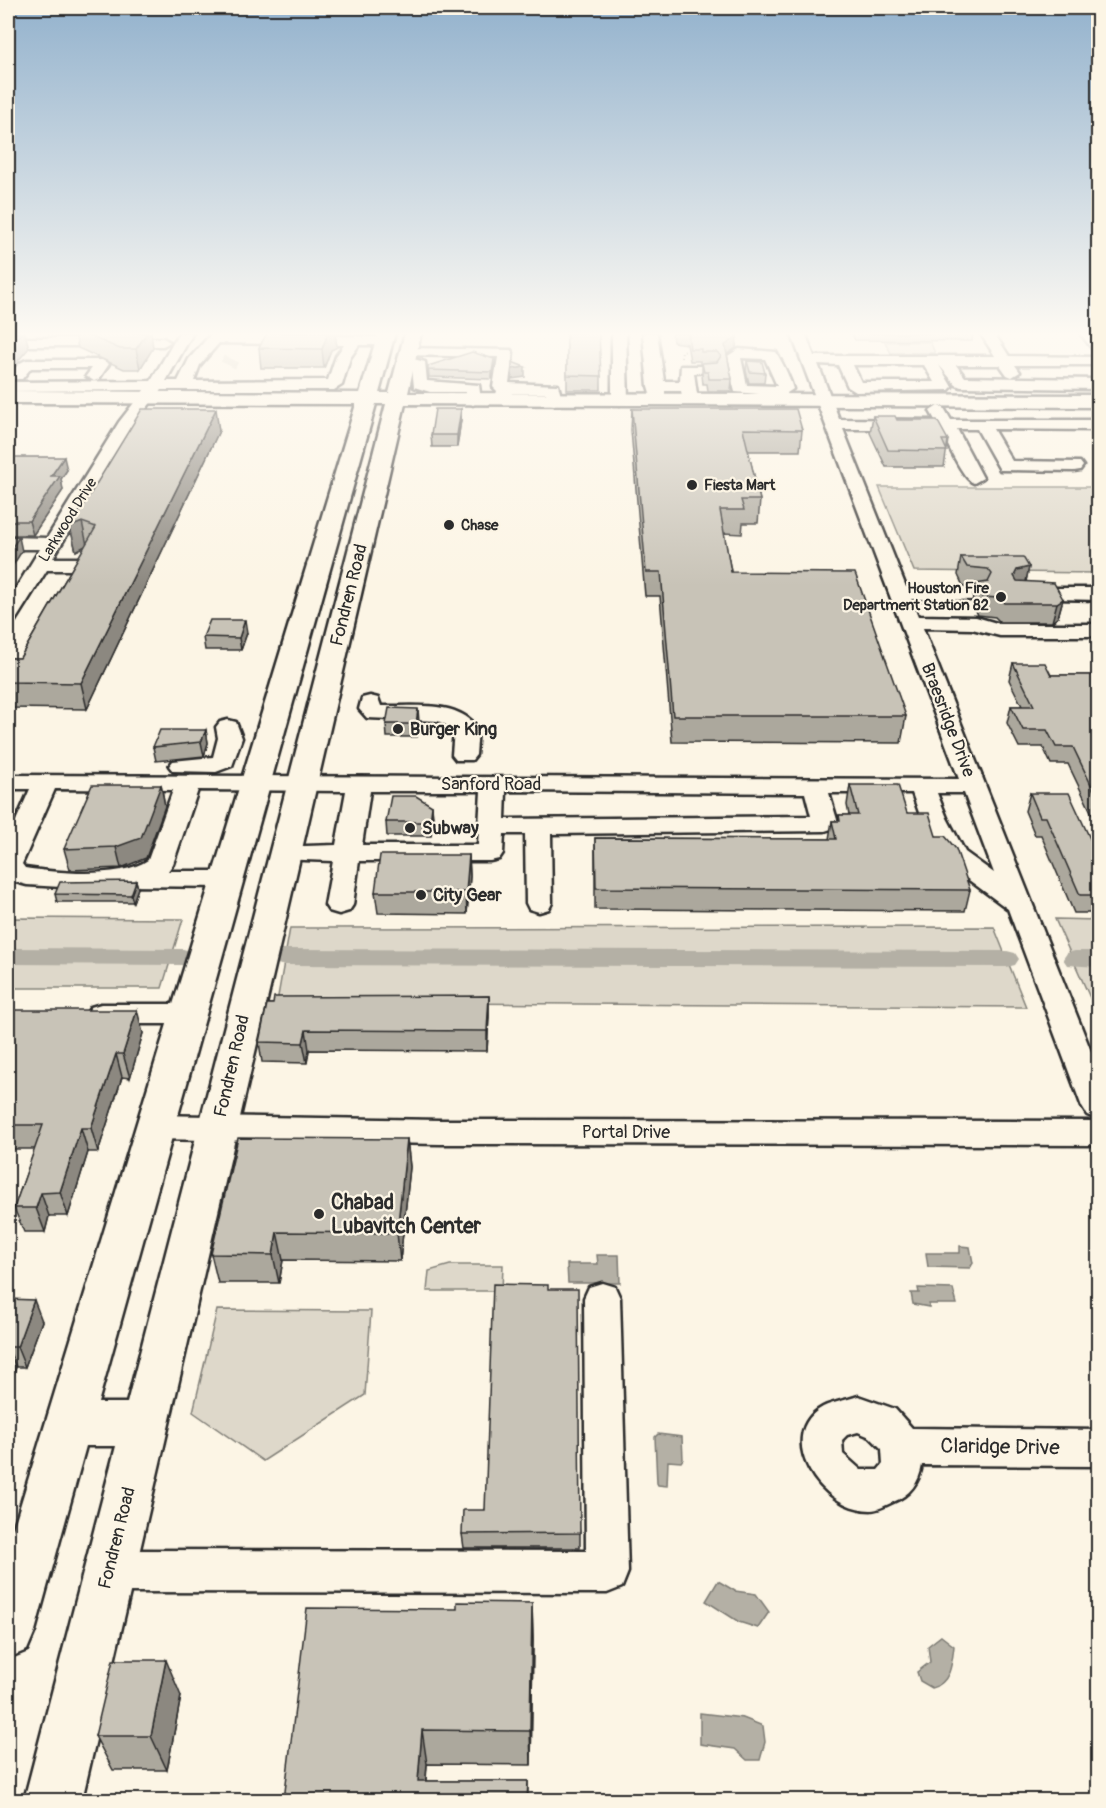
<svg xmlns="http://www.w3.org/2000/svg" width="1106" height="1808" viewBox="0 0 1106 1808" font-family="Pangolin,sans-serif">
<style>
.green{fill:#ded8ca;stroke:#84827a;stroke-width:1.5}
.water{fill:#b4b0a5;stroke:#7d7b74;stroke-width:1.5}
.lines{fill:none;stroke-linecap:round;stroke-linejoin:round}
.canal{fill:#b4b0a5;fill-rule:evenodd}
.minor-tunnel{stroke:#d2cdc0;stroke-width:16;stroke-dasharray:16 8;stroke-linecap:butt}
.minor-casing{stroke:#2b2b2b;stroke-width:5}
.major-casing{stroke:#2b2b2b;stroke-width:5}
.path{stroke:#2b2b2b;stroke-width:2;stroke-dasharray:1 3;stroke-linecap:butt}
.minor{fill:#fcf5e5;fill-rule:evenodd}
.major{fill:#fcf5e5;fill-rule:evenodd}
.wall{fill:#aca89d;stroke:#2b2b2b;stroke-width:1.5}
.shaded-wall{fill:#8c8880;stroke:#2b2b2b;stroke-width:1.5}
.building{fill:#c8c3b7;stroke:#2b2b2b;stroke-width:1.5}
.poi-dot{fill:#2b2b2b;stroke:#fcf5e5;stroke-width:2}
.labels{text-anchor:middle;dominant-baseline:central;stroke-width:4.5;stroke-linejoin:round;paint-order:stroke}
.far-poi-label{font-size:15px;font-weight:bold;fill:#2b2b2b;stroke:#fcf5e5;text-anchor:start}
.far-street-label{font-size:15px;fill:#2b2b2b;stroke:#fcf5e5}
.street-label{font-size:18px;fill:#2b2b2b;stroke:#fcf5e5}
.poi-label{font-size:18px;font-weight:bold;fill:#2b2b2b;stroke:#fcf5e5;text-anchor:start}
.near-poi-label{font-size:21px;font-weight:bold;fill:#2b2b2b;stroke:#fcf5e5;text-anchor:start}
.near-street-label{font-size:21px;fill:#2b2b2b;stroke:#fcf5e5}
</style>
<rect width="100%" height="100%" fill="#fcf5e5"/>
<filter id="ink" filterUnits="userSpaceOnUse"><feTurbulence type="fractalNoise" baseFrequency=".0167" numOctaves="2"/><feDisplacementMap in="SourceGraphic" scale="12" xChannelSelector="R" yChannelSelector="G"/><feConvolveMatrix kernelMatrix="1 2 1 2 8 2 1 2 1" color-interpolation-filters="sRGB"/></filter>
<g filter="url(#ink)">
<g class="green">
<path d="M885,342H930L935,353H891Z"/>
<path d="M879,487H1098V573L914,571Z"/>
<path d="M8,918L183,919L162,988H8Z"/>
<path d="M1055,919L1098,920V1000H1091Z"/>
<path d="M994,927L1026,1007L277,1002L290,928Z"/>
<path d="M450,1265H503L502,1291H427L429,1271Z"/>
<path d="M217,1310L371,1311L365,1395L263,1461L193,1412Z"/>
</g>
<g class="water">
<path d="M960,1246L970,1247L973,1263L970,1268L928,1267L926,1253H960Z"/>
<path d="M597,1255H619L620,1283H568L567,1264H598Z"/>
<path d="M918,1288L953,1289L957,1304H929V1307L913,1304L911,1293H919Z"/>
<path d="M658,1434L682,1437L683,1459L681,1462L668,1461L667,1486L658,1485L657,1483L655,1437Z"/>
<path d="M718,1581L735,1591L756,1594L769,1612L758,1628L739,1622L706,1601Z"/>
<path d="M941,1636L954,1646C952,1663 951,1683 932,1688L920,1681L917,1672L930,1662L928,1646Z"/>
<path d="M700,1713L743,1718L763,1726L765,1742L760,1760H747L735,1749L700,1744Z"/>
</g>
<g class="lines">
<g class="canal">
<path d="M8,948L183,949L191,951L195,957L191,963L183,965L8,964Z"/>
<path d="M281,949L1007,951L1015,953L1019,959L1015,965L1007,967L281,965L273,963L269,957L273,951Z"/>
<path d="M1075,951H1098V967L1067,965L1063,959L1067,953Z"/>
</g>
<path class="minor-tunnel" d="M228,365L231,359"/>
<g class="minor-casing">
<g id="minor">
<path d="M179,333H193L166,381H178L189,359L212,333L383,337L390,341L383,345H359L350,358L342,385L334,390H161L134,424L53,558H80L90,564L80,570H47L15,621L8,623V601L40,549H8V537L47,538L119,422L144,390L8,391V382L151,381ZM219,343L344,345L336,356L328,380L194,381L200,365Z"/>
<path d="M612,333H626L628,400L620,405L612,400Z"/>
<path d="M643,333H657L664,381H680L681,366H716L718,369L716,372L694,373L698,401L696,404H684L681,391H665V403H653L648,386Z"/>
<path d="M791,333H805L814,356H995L980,333H994L1009,356L1098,357V365H1015L1020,372L1012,377L1007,375L1000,365H956L965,377L1098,379V389L961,387L956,385L939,365L952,387L949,390L856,392L848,387L838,365L818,364L839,419L935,420L930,411L938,406L944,408L951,420H1098V430L993,429L1012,461L1080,462L1083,466L1080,470L1074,471L1000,470L977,429H957L983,478L974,483C963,480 947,442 940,429H843L906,587L976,588L983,590L986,594L983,598L976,600L911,599L918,616L976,617L1000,624H1098V636H1000L972,629L923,628L1098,1069V1119L1087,1115L1082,1107L1008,909L946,863L921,818L912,793H829L838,823L834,828L825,831L551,834L552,903L549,909L539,912L529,909L526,903L525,834H504L503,853L499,859L490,861H359L353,905L349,911L339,914L329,911L325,905L333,861L276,859L272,853L276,847L336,845L346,791L198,790L173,864L168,871H226L235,873L239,879L235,885L226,887L129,886L78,888L27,885L8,880V839L30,789H8V775L959,779ZM853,365H924L934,382H861ZM55,789L173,790L148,860C120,879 58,873 25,868L22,864ZM370,791H481L478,845H362ZM506,791L805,793L811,816L505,819ZM937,793H964L994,873L965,852L947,818Z"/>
<path d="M1080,333H1094L1098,338V351L1093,350Z"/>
<path d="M8,338H163L170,342L163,346H8Z"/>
<path d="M409,348L511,350L513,353L509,383L558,385L562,400L554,405L548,403L546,393H512L508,403H496L494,400L497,391L493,387L498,357L404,355L402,352Z"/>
<path d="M739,349L776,352C783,364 789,375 793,389L787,393L790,401L788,404H776L772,395L735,392L726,357ZM741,358L765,359L777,386L747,385Z"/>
<path d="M406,357L425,362L427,381L479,385L481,400L473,405L465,400L466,392H430L414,387L412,367L399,361Z"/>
<path d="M27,360H102L109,364L99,379L94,381L86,376L92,368H31L22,379H12L9,376C14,369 19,362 27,360Z"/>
<path d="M1023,588H1098V600L1016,598L1013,594L1016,590Z"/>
<path d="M370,696L378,698L381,706C412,707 457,699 478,728L476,755L472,760H456L452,755L454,729L438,721L367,718L359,709L362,698Z"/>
<path d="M228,720L236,722L242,738L232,766L216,772L173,771L169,766L173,761L213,757L218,738L216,727L220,722Z"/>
<path d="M101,1004H187L197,1007L202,1014L197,1021L187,1024H101L91,1021L86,1014L91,1007Z"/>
<path d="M154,1115L440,1120L1098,1121V1145L440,1144L154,1139L143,1136L138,1127L143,1118Z"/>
<path d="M602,1283L615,1287L620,1298L628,1572L622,1587L607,1593L109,1592L94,1586L88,1571L94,1556L109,1550L586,1551L584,1298L589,1287Z"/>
<path d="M858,1396L895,1409L912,1428L1098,1430V1466L922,1465C919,1483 910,1495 893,1502C886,1505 878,1510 871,1510C820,1510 773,1435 823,1407C833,1402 847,1400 858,1396ZM858,1432L870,1437L882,1449L883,1464L878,1470H861L843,1454L842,1440L847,1435Z"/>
</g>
</g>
<g class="major-casing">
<path id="major" d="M378,333H395L379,393H389L405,333H421L408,393L1098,395V407L405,404L82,1800H24L116,1446H86L35,1631L27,1650L8,1658V1546L356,404L8,403V391L360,393ZM376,404H386L127,1403H98Z"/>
</g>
<path class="path" d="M681,357L682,351L692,349"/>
<use href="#minor" class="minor"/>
<use href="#major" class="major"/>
</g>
<g class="wall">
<path d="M75,333H151L153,348L140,369H124L78,348Z"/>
<path d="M267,333H342L341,334H335L337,347L331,350L324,368H261L259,348Z"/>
<path d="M567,333L601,376V390H567Z"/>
<path d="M672,333H736V348L727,354L732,379L731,391H708L707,384H703L702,375V364H700V361H690L687,344L673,342Z"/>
<path d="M851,333H973L972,341L855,340Z"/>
<path d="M494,359V366L492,379L429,377L428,366Z"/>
<path d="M747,361L765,373L764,383H749L746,371Z"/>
<path d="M461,409V420L457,447H432L431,435Z"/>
<path d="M632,409L802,430L800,451H748L760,500L758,523H743L742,534L724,533L731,572L906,716L901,743L672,742L660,596H645L631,430Z"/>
<path d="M873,416L897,420L948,440L944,467H886L870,433Z"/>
<path d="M219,431L87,709L8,708V658H20L85,546L76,551L70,527Z"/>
<path d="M8,457L67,470L61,479L63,490L33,535H8Z"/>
<path d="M961,557L1029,567L1026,581L1063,599L1058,617L1052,622H1000L995,617L978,615L972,602L975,587L963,586L958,575Z"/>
<path d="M247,633L241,650H205L203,637Z"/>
<path d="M1013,663L1051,675H1098V820H1095L1068,764H1051L1043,747H1019L1007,723L1011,706H1022L1009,680Z"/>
<path d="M419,722L417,737H387L386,724Z"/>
<path d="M206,730L208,743L204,756L156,761L153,747Z"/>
<path d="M161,785L165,806L146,858L121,868L70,870L64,849Z"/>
<path d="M850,785L907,813L936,836L970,890L965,911L595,909V838L829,839L832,821H838L839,815H849L847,805Z"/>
<path d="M1030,793L1098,856V913H1074L1041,835H1035L1025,811Z"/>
<path d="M432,806L433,820L431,836H387L386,822Z"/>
<path d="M469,855L470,876L467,914L378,913L375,892Z"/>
<path d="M136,881L138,888L133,902H57L55,894Z"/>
<path d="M489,996V1016L487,1051L309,1050L307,1063L262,1062L259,1042L267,1004Z"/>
<path d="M8,1010L143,1033L130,1078L122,1077L98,1152H88L68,1216H49L45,1232H24L14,1208L35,1149H8Z"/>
<path d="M407,1139L410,1167L400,1261L283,1260L279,1283H218L211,1254Z"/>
<path d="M548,1289L580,1533V1548H464L462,1534L485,1510Z"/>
<path d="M8,1299L42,1321L25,1367H16L8,1391Z"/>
<path d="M532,1603L533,1640L531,1765L427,1764L426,1781H528V1800H284L457,1609Z"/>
<path d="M181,1696L167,1770H113L95,1736Z"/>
</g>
<g class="shaded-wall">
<path d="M21,333H25L29,348L16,363L8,366V344Z"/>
<path d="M147,333H151L153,348L140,369L136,349Z"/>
<path d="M328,333H335L337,347L331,350L324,368L322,349Z"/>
<path d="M737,337L736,348L724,356L725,345Z"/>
<path d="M494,359V366L492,379V372Z"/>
<path d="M525,367V377L512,379V369Z"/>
<path d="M216,409L219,431L87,709L81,683Z"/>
<path d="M461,409V420L457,447V435Z"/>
<path d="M64,457L67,470L61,479L63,490L33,535L29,521L51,476Z"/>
<path d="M82,522L87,545L76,551L70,527Z"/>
<path d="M19,537L22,551L8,573V553Z"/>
<path d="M1029,567L1025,586L1013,589L1014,576L1017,570Z"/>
<path d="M1063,599L1058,617L1052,622L1057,603Z"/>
<path d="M245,620L247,633L241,650L239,638Z"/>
<path d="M418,709L419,722L417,737L416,724Z"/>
<path d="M206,730L208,743L204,756L201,742Z"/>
<path d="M161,785L165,806L146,858L121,868L116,847Z"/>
<path d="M432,806L433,820L431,836L430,822Z"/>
<path d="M469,855L470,876L467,914L466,892Z"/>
<path d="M136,881L138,888L133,902L131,895Z"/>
<path d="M489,996V1016L487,1051V1031Z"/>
<path d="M137,1010L143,1033L130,1078L123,1054Z"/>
<path d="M306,1030L309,1050L307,1063L303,1043Z"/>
<path d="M116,1054L122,1077L98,1152L91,1128Z"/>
<path d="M81,1128L88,1152L68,1216L60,1192Z"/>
<path d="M407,1139L410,1167L400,1261L397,1233Z"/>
<path d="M41,1193L49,1216L45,1232L36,1208Z"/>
<path d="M277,1232L283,1260L279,1283L273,1255Z"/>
<path d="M34,1300L42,1321L25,1367L17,1347Z"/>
<path d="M8,1348L16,1367L8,1391Z"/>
<path d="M532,1603L533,1640L531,1765L530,1731Z"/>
<path d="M166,1660L181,1696L167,1770L151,1736Z"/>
<path d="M422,1730L427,1764L424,1800L418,1781Z"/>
</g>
<g class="building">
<path d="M8,333H21L12,343L8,344Z"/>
<path d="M83,333H147L136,349H120Z"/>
<path d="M267,333H328L322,349L259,348Z"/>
<path d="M567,333H599L601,376L567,375Z"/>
<path d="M688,333H736L737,337L725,345L732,379H709L708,372H704L702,363L717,362L721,356L717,352H701V349H690Z"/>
<path d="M472,352L494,359L492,372L428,370V366Z"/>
<path d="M747,361L762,362L765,373L750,372Z"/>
<path d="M512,362L525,367L512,369Z"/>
<path d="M142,409H216L81,683L8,682V658H20L96,527L82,522L70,527Z"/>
<path d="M435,409H461L457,435H431Z"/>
<path d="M632,409H796L802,430L743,429L760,500H741L744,510H720L731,572L855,573L906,716H673L661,572H646Z"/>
<path d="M873,416H895L897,420H937L948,440H942L947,451L888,450Z"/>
<path d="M8,457H64L51,476H60L29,521H8Z"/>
<path d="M8,536L19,537L8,553Z"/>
<path d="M961,557H1023L1029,567L1017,570L1014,576L1017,581L1054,583L1063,599L1057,603H1005L999,598L982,597L975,584L988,582L992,574L988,569L967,567Z"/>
<path d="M210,620H245L239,638L203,637Z"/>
<path d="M1013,663H1045L1051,675H1098V799L1073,747H1056L1047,730H1023L1011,706H1034Z"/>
<path d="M389,708L418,709L416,724H386Z"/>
<path d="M160,730H206L201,742L153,747Z"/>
<path d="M92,785H161L141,838L116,847L64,849Z"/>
<path d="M850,785H898L907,813H929L936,836H945L956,849L970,890L596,888L595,838L836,839L832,821H840L839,815H858Z"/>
<path d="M1030,793H1069L1098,856V895H1080L1046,817H1040Z"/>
<path d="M391,796H416L432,806L430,822H386Z"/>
<path d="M380,855H469L466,892H375Z"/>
<path d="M136,881L131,895L55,894L60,882Z"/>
<path d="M489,996L487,1031L306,1030L303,1043L259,1042L267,1004H273L274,997Z"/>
<path d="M8,1010H137L123,1054H116L91,1128H81L60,1192L41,1193L36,1208H14L43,1125H8Z"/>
<path d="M238,1138L407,1139L397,1233L277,1232L273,1255L211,1254Z"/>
<path d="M493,1284L548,1285V1289H578L580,1533L462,1534L463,1510H485Z"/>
<path d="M8,1299L34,1300L17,1347H8Z"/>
<path d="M457,1602L532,1603L530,1731L422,1730L418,1781H528L527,1800H284L307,1608L457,1609Z"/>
<path d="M113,1660H166L151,1736H95Z"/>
</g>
</g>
<linearGradient id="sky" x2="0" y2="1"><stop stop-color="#93b2cd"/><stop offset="0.57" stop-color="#fefaf3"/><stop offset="1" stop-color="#fefaf3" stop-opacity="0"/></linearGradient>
<rect width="1106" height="586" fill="url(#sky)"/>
<g class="poi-dot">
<circle cx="692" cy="485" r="6"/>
<circle cx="449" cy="525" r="6"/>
<circle cx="1001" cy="597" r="6"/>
<circle cx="398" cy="729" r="6"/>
<circle cx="410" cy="828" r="6"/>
<circle cx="421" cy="895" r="6"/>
<circle cx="319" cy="1214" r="6"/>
</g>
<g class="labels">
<g class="far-poi-label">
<text x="704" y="485">Fiesta Mart</text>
<text x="461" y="525">Chase</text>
<text x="989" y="588" text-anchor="end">Houston Fire<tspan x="989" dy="17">Department Station 82</tspan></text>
</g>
<g class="far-street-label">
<text transform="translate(68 520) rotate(-58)">Larkwood Drive</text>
</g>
<g class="street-label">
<text transform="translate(349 595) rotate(-76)">Fondren Road</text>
<text transform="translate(948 720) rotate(69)">Braesridge Drive</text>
<text x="491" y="784">Sanford Road</text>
<text transform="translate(232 1066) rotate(-77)">Fondren Road</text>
<text x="626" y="1132">Portal Drive</text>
<text transform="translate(117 1538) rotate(-76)">Fondren Road</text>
</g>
<g class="poi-label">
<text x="410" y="729">Burger King</text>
<text x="422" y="828">Subway</text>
<text x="433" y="895">City Gear</text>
</g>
<g class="near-poi-label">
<text x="331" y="1202">Chabad<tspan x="331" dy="24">Lubavitch Center</tspan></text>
</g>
<g class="near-street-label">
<text transform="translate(1000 1447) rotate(1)">Claridge Drive</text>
</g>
</g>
<rect width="1106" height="1808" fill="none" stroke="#fcf5e5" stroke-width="30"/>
<rect x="15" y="15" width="1076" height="1778" fill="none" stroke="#2b2b2b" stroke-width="2" filter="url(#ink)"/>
</svg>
